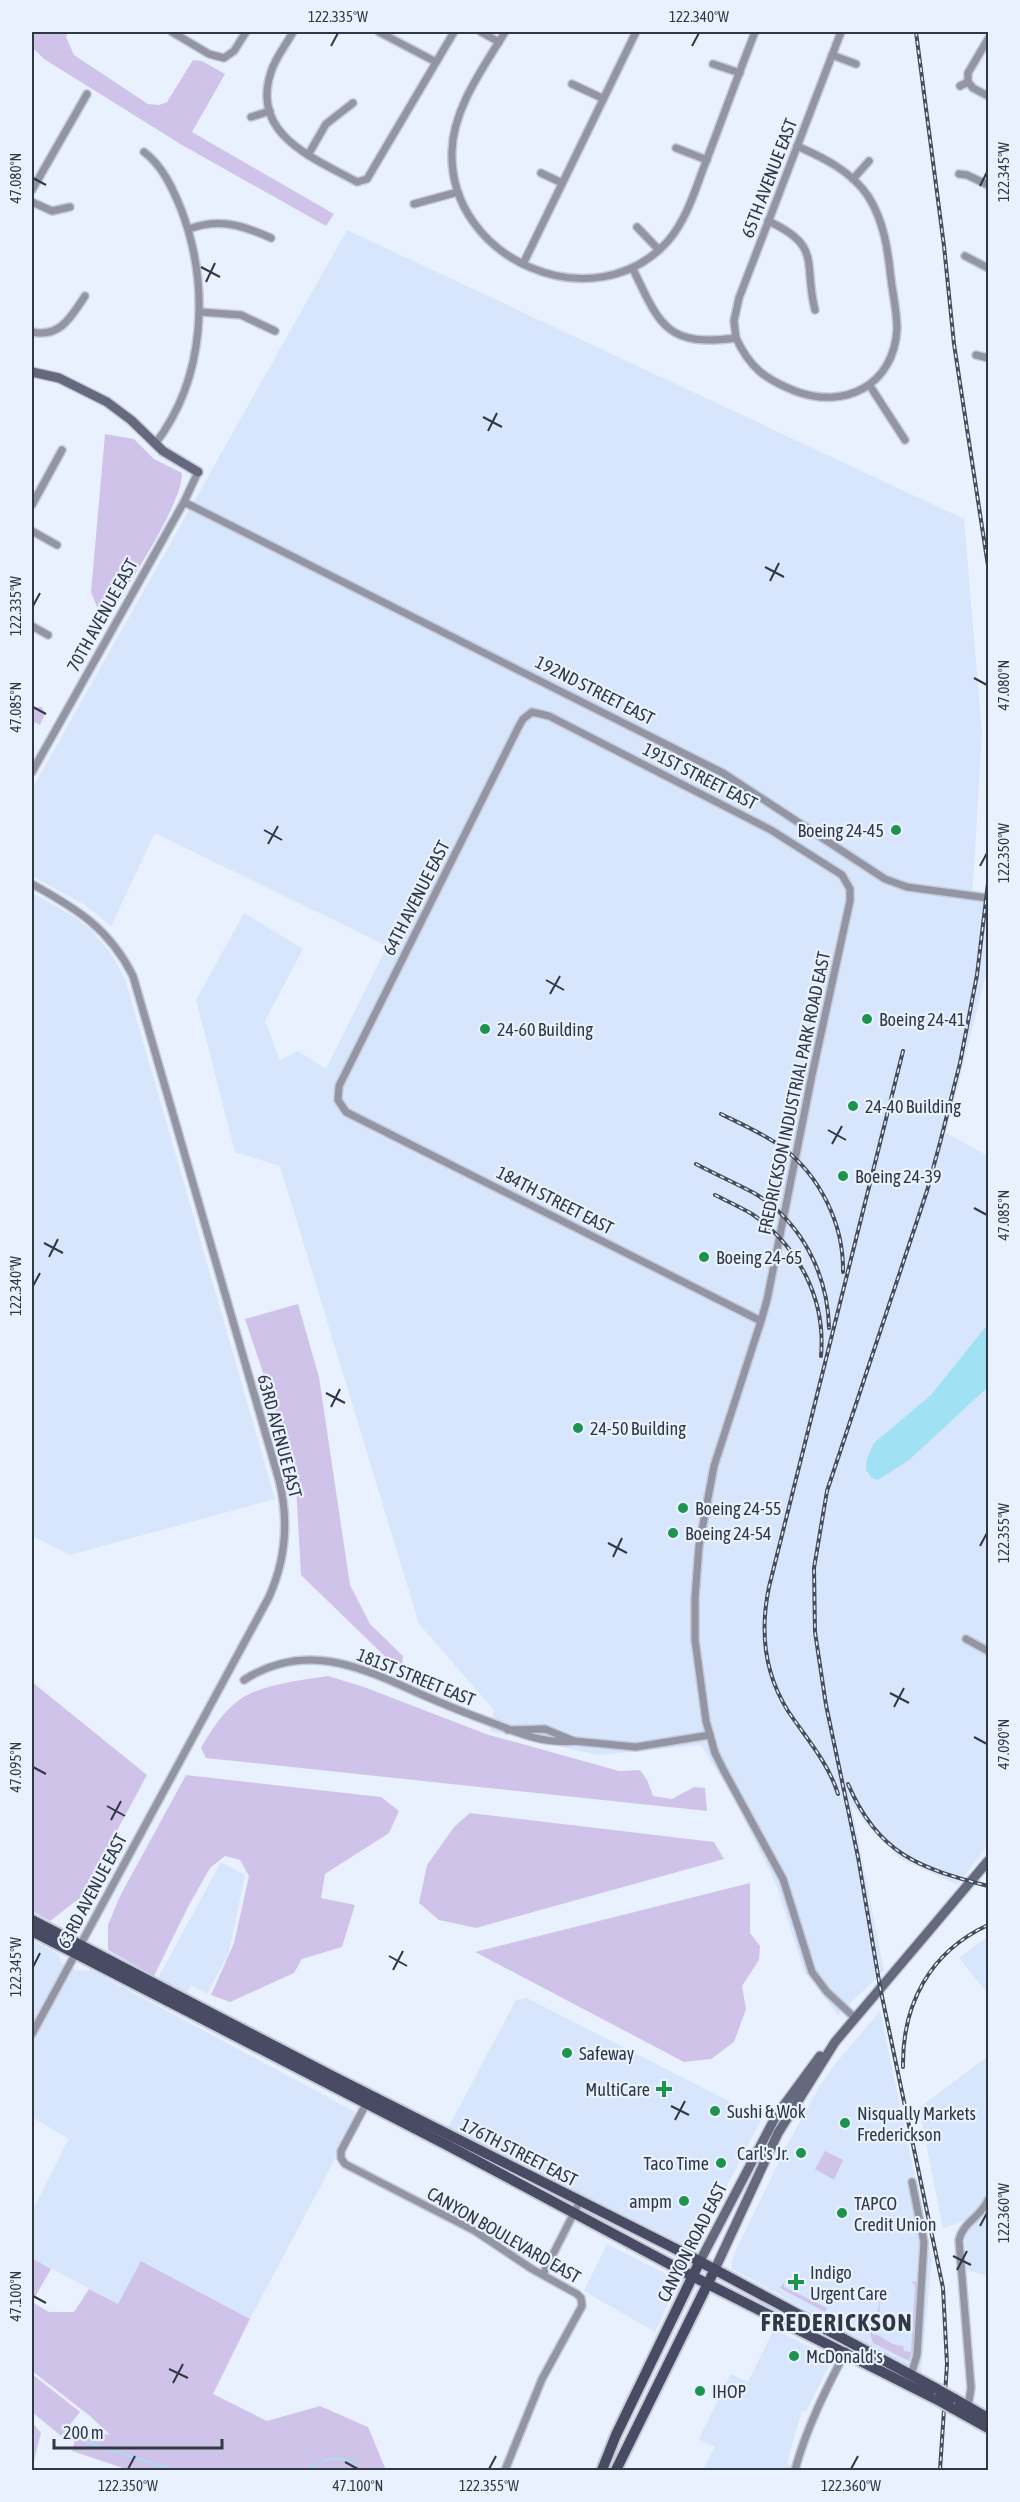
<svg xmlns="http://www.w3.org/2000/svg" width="1020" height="2502" viewBox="0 0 1020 2502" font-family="'Asap Condensed',sans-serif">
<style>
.built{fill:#d7e6fd}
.green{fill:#d0c3ea}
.water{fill:#a0e2f3}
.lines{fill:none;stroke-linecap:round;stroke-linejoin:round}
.stream{stroke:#a0e2f3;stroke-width:1.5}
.street-casing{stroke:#c4ccd9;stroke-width:10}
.secondary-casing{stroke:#c4ccd9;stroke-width:12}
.primary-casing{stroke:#c4ccd9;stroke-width:14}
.street{stroke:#9395a4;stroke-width:7}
.secondary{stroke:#66697e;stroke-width:9}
.primary{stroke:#484b63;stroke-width:10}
.rail-casing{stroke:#464e5a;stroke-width:4}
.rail{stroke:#e9f1fe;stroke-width:1.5;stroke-dasharray:4.5;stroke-linecap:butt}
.primary-bridge-casing{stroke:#c4ccd9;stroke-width:14;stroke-linecap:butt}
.primary-bridge{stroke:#484b63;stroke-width:10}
.ticks{fill:none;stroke:#303844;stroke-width:2}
.poi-dot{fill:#1e934e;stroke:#e9f1fe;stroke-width:2}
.labels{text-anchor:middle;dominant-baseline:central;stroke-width:4.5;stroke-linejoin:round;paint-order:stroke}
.street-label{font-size:18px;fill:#303844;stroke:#e9f1fe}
.poi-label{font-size:18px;fill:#303844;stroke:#e9f1fe;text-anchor:start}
.district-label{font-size:24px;font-weight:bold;letter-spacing:1.5px;fill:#303844;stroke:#e9f1fe}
.neatline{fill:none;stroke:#303844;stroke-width:2}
.ticks-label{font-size:15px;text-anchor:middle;fill:#303844}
</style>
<rect width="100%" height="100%" fill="#e9f1fe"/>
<g class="built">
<path d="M347,230L964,519L982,734L972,898L988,900V966L946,1133L988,1156V1845L958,1885L901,1859L866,1824L851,1803L884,1971L838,2015L804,1971L776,1884L733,1797L701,1745L598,1755L490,1731L494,1710L419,1624L280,1166L235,1152L196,1000L244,913L303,949L265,1021L280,1060L298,1051L326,1069L387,946L155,833L111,926L85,905L32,876V789Z"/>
<path d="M32,893L73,916L90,929L110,952L125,979L275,1499L70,1555L32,1536Z"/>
<path d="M221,1862L245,1875L229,1952L207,1994L191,1985L186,1995L157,1980Z"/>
<path d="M988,1936V1994L959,1958Z"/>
<path d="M32,1940L58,1954L62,1963L77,1971L91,1970L359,2114L250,2319L142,2261L118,2304L32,2258V2211L69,2139L32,2117Z"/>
<path d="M527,1998L762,2118L697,2244L690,2247L448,2128L516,2000Z"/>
<path d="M880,2011L932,2258L921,2373L731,2268L733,2256L787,2145L820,2085L836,2063Z"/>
<path d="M988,2056V2189L984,2201L971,2218L943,2229L919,2108Z"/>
<path d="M988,2210V2276L967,2270L965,2240L968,2231Z"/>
<path d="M607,2244L670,2276L675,2287L655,2332L584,2291Z"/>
<path d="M774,2329L828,2356L831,2361L806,2412L802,2410L787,2463L791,2465L790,2470H703L715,2447L699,2439L731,2374L748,2382Z"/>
</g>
<g class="green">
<path d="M32,32H68L66,37L74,55L148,104L159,105L167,102L193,60L202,61L225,74L192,132L334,214L326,226L182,145L44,59L32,47Z"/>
<path d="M105,434L134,439L154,459L182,473C183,502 131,580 114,608L97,607L91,592Z"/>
<path d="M32,707H42L45,714L40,725L32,721Z"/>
<path d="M298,1304L319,1377L350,1585L370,1624L403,1656L401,1672L301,1575L295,1468L245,1319Z"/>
<path d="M328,1676L364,1687L486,1734L619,1771L640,1770L647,1780L653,1796L672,1799L694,1787L705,1788L707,1811L206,1758L201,1748C211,1730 224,1710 242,1698C264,1684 303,1680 328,1676Z"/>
<path d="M32,1682L147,1775L81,1897L50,1921L32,1911Z"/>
<path d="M186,1775L381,1797L399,1811L389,1833L325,1874L321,1898L355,1905L342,1947L302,1959L294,1973L230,2002L211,1995L234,1943L249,1876L240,1860L225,1856L210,1868L188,1907L154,1976L108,1950V1925L120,1896Z"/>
<path d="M470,1813L714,1842L724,1859L476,1928L439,1920L419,1903L427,1865L454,1827Z"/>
<path d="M750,1883V1933L760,1946L759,1960L742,1986L746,2009L734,2042L711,2059L684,2062L475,1952Z"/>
<path d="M825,2151L843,2160L834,2180L815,2169Z"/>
<path d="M32,2258L51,2269L32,2302Z"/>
<path d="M141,2261L250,2319L213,2394L267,2421L320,2406L368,2427L386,2470H129L72,2451L78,2427L110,2435L90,2416L32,2371V2302L49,2312H74L89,2289L118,2304Z"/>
<path d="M911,2281L918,2282L915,2351L912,2352L909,2361L873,2343L869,2330L873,2318L876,2317L881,2297L878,2320L873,2324L872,2334C884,2335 887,2345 903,2346L904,2351L911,2352L915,2285Z"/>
<path d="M784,2283V2287L827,2308L825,2312L780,2288Z"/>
<path d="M32,2374L80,2412L61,2436L32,2412Z"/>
<path d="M32,2422L41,2433L34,2461L32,2460Z"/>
</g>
<path class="water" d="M988,1324V1387L909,1460L878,1480L872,1478L866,1470L867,1459L874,1443L931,1395Z"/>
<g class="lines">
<g class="stream">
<path d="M83,2441L174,2470"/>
<path d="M307,2470C325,2459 332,2455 353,2462L357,2470"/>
</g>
<g class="street-casing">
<g id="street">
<path d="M172,32L209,54L224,58L234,51L246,32"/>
<path d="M293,32C286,45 275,58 271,72C250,135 314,158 357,182L367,179L454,32"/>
<path d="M379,32L436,62"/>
<path d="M481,32L499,42"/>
<path d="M505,32C484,67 453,108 452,151C448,260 594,323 668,241C687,219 695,190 705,164C722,120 738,75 755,32"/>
<path d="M832,55L856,64"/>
<path d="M713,64L740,73"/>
<path d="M968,82V73L988,39"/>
<path d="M572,84L602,98"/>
<path d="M960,86L968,82L973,88L988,96"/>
<path d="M251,117L270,111"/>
<path d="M676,148L707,160"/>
<path d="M144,152C162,165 173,189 181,209C210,285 206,378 155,444"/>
<path d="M308,155L326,124L353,103"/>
<path d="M541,173L562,183"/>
<path d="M959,174L967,175L988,185"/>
<path d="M853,179L869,161"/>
<path d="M32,190L87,94"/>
<path d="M32,202L52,211L70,207"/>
<path d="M414,204L458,192"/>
<path d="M768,221C823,246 803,263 815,310"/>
<path d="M637,227L659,250"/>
<path d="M189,229C219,218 242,225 271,238"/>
<path d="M965,256L988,268"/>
<path d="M523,264L636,32"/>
<path d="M633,269C660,326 667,347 736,338C750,368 765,379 795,391C845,410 894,385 897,329C897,312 893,295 891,279C888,250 884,221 868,196C851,171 824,158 797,146"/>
<path d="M200,312L241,315L275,331"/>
<path d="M32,332C60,338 71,317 85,296"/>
<path d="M736,338L734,321L739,298L841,32"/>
<path d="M976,355L988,358"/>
<path d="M870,386L905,440"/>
<path d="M184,502L723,773L885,879L907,887L988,898"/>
<path d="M32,505L62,450"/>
<path d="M32,531L57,545"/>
<path d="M32,626L48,635"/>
<path d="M32,772L184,502L198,472"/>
<path d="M32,884C77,909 109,928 133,976L279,1480C289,1520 286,1559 269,1597L32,2034"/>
<path d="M761,1321L346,1112L338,1100L339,1086L519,726L523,719L532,712L549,716L771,830L842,875L850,889V901L812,1075L767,1300L761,1321L714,1466L699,1546L695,1598V1640L706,1721L715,1753L724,1771L783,1879L812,1972L827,1992L854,2017"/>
<path d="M966,1639L988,1651"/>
<path d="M244,1680C304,1641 359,1666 418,1693C441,1703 465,1713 490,1722C518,1733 544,1744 574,1741L545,1729L508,1730"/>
<path d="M574,1741L636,1747L710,1735"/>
<path d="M366,2104L341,2151V2158L345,2164L475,2231L532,2269L577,2294L581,2298L582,2306L542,2379L505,2470"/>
<path d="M543,2274L580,2201"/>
<path d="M911,2375L917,2355L924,2242L912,2182"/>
<path d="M968,2407L971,2388L959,2240C963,2222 981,2217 988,2200"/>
<path d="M795,2470C806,2429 826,2389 846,2351"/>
</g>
</g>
<g class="secondary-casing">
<g id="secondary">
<path d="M32,372L59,378L107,402L131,420L163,451L198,472"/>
<path d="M700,2261L776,2116L820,2056"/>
<path d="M715,2269L778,2133L835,2042L988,1861"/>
</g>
</g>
<g class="primary-casing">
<g id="primary">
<path d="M32,1920L336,2078L684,2253L937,2389"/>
<path d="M32,1931L447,2145L692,2276L936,2399"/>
<path d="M953,2398L988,2418"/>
<path d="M952,2408L988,2428"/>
<path d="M602,2470L616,2435L700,2261"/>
<path d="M616,2470L715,2269"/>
</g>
</g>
<use href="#street" class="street"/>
<use href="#secondary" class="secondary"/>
<use href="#primary" class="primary"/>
<g class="rail-casing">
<g id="rail">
<path d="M916,32L944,246L954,344L988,566"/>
<path d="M721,1114C741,1124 764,1134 782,1147C820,1176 844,1224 843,1272"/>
<path d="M696,1164C715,1174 735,1183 754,1193C801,1221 828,1274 829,1328"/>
<path d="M715,1195C727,1201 740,1207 752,1214C799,1247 826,1299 821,1356"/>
<path d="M848,1784C878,1854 919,1868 988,1886"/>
<path d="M838,1794C828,1762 806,1738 788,1711C764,1673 760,1630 769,1587L903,1051"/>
<path d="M903,2067C902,2004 930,1952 988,1925"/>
<path d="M940,2470L947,2364L943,2288L880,1987L858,1857L826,1705L815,1632L814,1568L827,1491L927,1191L941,1139L960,1063L977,975L988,883"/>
</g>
</g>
<use href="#rail" class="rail"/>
<g class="primary-bridge-casing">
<g id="primary-bridge">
<path d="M937,2389L953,2398"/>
<path d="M936,2399L952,2408"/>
</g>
</g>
<use href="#primary-bridge" class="primary-bridge"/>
</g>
<path class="ticks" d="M331,46L338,33M692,46L699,33M33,178L46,185M980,186L987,172M201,267L220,277M206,282L215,263M483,417L502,427M488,431L497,413M765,567L784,577M770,581L779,563M33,606L40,593M974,678L987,685M33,707L46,714M264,830L282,840M268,844L278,826M980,866L987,853M546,980L564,990M550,994L560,976M828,1130L846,1140M832,1144L842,1126M974,1208L987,1215M44,1243L63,1253M49,1257L58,1239M33,1286L40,1273M326,1393L345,1403M331,1407L340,1389M608,1543L627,1553M980,1546L987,1533M613,1557L622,1538M890,1693L909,1703M894,1707L904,1688M974,1737L987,1744M33,1767L46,1774M107,1806L125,1816M111,1820L121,1801M389,1956L407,1966M33,1967L40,1953M393,1970L403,1951M671,2106L689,2115M675,2120L685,2101M980,2226L987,2213M953,2256L971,2265M957,2270L967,2251M33,2296L46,2303M169,2369L188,2378M173,2383L183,2364M345,2462L358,2469M128,2469L135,2456M489,2469L496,2456M851,2469L858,2456"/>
<g class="poi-dot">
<circle cx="896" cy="830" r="6"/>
<circle cx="867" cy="1019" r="6"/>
<circle cx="485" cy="1029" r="6"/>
<circle cx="853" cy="1106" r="6"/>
<circle cx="843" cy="1176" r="6"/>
<circle cx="704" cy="1257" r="6"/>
<circle cx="578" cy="1428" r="6"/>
<circle cx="683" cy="1508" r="6"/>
<circle cx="673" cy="1533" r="6"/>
<circle cx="567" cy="2053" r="6"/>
<path d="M661 2080h6v6h6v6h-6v6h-6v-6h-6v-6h6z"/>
<circle cx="715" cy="2111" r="6"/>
<circle cx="845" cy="2123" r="6"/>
<circle cx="801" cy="2153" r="6"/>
<circle cx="721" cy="2163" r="6"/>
<circle cx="684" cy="2201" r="6"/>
<circle cx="842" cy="2213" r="6"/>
<path d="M793 2273h6v6h6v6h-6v6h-6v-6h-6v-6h6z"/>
<circle cx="794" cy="2356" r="6"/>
<circle cx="700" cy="2391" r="6"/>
</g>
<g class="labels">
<g class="street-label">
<text transform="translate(769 178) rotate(-69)">65TH AVENUE EAST</text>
<text transform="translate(102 615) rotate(-61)">70TH AVENUE EAST</text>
<text transform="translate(595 690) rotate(27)">192ND STREET EAST</text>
<text transform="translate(700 776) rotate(27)">191ST STREET EAST</text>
<text transform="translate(416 898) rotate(-63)">64TH AVENUE EAST</text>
<text transform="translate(794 1093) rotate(-78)">FREDRICKSON INDUSTRIAL PARK ROAD EAST</text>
<text transform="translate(555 1200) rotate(27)">184TH STREET EAST</text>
<text transform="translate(280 1436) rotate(75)">63RD AVENUE EAST</text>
<text transform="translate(416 1677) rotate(22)">181ST STREET EAST</text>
<text transform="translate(92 1891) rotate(-62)">63RD AVENUE EAST</text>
<text transform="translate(519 2152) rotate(27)">176TH STREET EAST</text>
<text transform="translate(504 2235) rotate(30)">CANYON BOULEVARD EAST</text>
<text transform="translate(692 2242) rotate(-63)">CANYON ROAD EAST</text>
</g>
<g class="poi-label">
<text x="884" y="830" text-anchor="end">Boeing 24-45</text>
<text x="879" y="1019">Boeing 24-41</text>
<text x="497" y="1029">24-60 Building</text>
<text x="865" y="1106">24-40 Building</text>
<text x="855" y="1176">Boeing 24-39</text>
<text x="716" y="1257">Boeing 24-65</text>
<text x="590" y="1428">24-50 Building</text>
<text x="695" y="1508">Boeing 24-55</text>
<text x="685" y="1533">Boeing 24-54</text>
<text x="579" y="2053">Safeway</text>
<text x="650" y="2089" text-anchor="end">MultiCare</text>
<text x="727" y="2111">Sushi &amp; Wok</text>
<text x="857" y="2113">Nisqually Markets<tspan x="857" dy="21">Frederickson</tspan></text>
<text x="789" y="2153" text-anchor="end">Carl's Jr.</text>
<text x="709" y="2163" text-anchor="end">Taco Time</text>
<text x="672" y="2201" text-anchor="end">ampm</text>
<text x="854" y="2203">TAPCO<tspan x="854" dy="21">Credit Union</tspan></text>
<text x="810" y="2272">Indigo<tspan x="810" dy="21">Urgent Care</tspan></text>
<text x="806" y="2356">McDonald's</text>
<text x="712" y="2391">IHOP</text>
</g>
<g class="district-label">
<text x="837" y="2322">FREDERICKSON</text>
</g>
</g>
<rect width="1020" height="2502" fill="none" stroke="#e9f1fe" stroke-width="66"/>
<path d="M54 2439v9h168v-9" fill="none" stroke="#303844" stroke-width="3"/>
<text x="63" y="2439" font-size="18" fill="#303844" stroke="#e9f1fe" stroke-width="4.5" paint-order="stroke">200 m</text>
<rect x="33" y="33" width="954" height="2436" class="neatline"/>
<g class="ticks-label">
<text x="338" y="22">122.335°W</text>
<text x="699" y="22">122.340°W</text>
<text transform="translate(1004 172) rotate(-90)" y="5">122.345°W</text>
<text transform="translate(16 178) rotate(-90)" y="5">47.080°N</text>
<text transform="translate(16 606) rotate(-90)" y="5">122.335°W</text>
<text transform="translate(1004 685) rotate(-90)" y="5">47.080°N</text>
<text transform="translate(16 707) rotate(-90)" y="5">47.085°N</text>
<text transform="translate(1004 853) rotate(-90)" y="5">122.350°W</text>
<text transform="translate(1004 1215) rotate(-90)" y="5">47.085°N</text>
<text transform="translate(16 1286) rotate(-90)" y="5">122.340°W</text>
<text transform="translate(1004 1533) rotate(-90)" y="5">122.355°W</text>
<text transform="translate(1004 1744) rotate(-90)" y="5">47.090°N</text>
<text transform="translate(16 1767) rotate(-90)" y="5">47.095°N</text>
<text transform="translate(16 1967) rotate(-90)" y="5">122.345°W</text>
<text transform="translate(1004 2213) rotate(-90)" y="5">122.360°W</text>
<text transform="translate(16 2296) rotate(-90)" y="5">47.100°N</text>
<text x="128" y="2491">122.350°W</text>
<text x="358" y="2491">47.100°N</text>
<text x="489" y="2491">122.355°W</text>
<text x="851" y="2491">122.360°W</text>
</g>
</svg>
